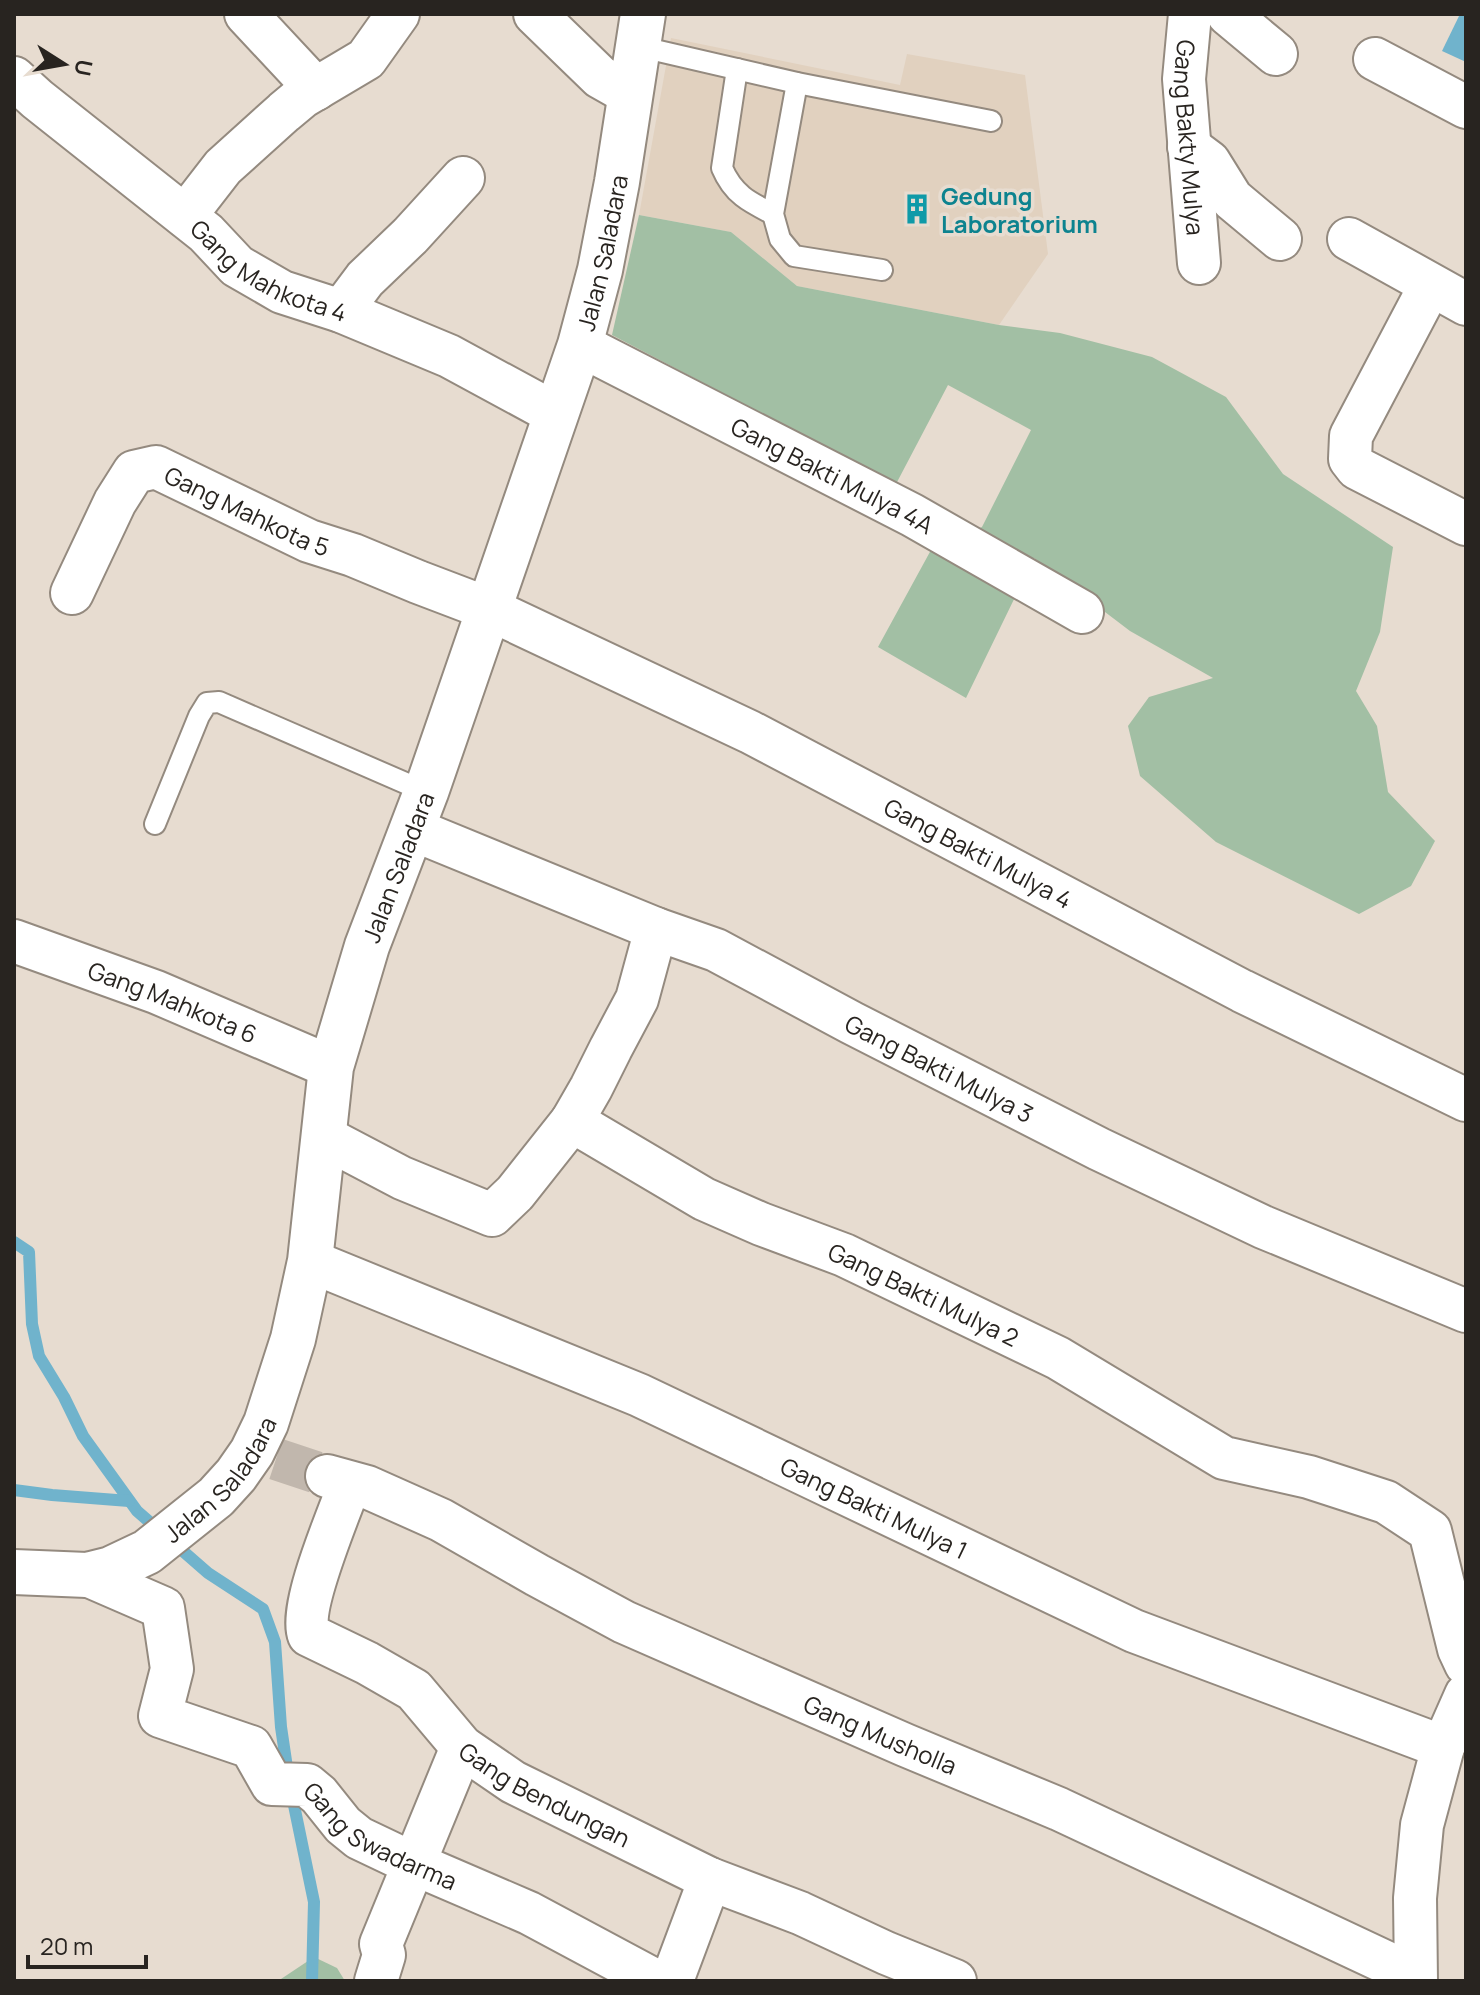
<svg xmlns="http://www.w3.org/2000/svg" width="1480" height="1995" viewBox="0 0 1480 1995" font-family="Manrope,sans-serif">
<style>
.built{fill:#e1d1bf}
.green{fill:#a2bfa4}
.water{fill:#70b3cc}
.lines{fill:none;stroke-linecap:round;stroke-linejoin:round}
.stream{stroke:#70b3cc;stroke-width:12}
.street-tunnel{stroke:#c1b7ad;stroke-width:42;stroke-dasharray:42 21;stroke-linecap:butt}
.lane-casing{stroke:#948a7f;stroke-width:24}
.street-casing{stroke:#948a7f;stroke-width:46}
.secondary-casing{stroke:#948a7f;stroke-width:48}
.lane{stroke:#fff;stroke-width:20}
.street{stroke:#fff;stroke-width:42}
.secondary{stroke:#fff;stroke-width:44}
.labels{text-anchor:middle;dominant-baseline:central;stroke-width:7;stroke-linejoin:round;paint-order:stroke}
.street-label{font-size:24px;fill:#282420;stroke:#e7dcd0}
.culture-label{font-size:24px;font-weight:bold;fill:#0d838f;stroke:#e7dcd0;text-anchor:start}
</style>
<rect width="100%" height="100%" fill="#e7dcd0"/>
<path class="built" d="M671,38L900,85L907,54L1025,75L1048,254L999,325L797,286L731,232L639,215Z"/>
<g class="green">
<path d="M639,215L731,232L797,286L999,325L1060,333L1152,357L1226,397L1283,474L1393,547L1380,632L1356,691L1377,726L1388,792L1435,841L1411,886L1359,914L1216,842L1140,776L1128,726L1149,697L1213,678L1130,631L1034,558L966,698L878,647L931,550L982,527L1031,430L948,385L896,484L612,335Z"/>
<path d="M314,1957L337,1968L345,1981H278Z"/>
</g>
<path class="water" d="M1460,14H1466V62L1442,51Z"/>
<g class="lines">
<g class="stream">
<path d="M14,1242L29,1252L32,1324L39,1356L64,1397L83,1436L137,1511L208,1573L263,1609L275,1642L281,1727L289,1781L314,1902L312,1981"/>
<path d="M14,1490L52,1495L129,1501"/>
</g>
<path class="street-tunnel" d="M276,1459L327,1476"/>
<g class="lane-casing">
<g id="lane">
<path d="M637,46L797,83L991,121"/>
<path d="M737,69L722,168C733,194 749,202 773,214"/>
<path d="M797,83L773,214L780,239L794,256L882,270"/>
<path d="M155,824L199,716L207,703L219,702L426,792"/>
</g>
</g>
<g class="street-casing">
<g id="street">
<path d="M246,14L316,89"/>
<path d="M535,14L600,77L630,94"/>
<path id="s1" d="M1190,14L1184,79L1199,263"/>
<path d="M1228,14L1276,54"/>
<path d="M1375,59L1466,107"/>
<path id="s2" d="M14,78L37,99L206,233L237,266L282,292L341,311L449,356L556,414"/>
<path d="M1189,147L1209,162L1232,199L1280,239"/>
<path d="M185,216L223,167L284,112L302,97L366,59L398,14"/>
<path d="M1349,239L1466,304"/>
<path d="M1430,286L1351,436L1350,459L1357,468L1466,524"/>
<path d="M341,311L365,279L410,236L463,178"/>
<path id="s3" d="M580,345L912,515L1082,612"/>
<path id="s4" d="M72,593L115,502L134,472L156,467L309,541L353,555L418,582L489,609L750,732L1242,991L1466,1100"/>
<path id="s5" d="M412,829L656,929L716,950L852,1023L1099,1149L1263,1227L1466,1311"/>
<path id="s6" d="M14,941L156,992L331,1067"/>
<path d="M572,1121L591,1088L611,1048L637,999L656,929"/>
<path id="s7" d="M324,1137L402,1178L492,1215L515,1193L572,1121L704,1199L761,1224L844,1255L1058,1358L1224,1458L1309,1477L1386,1502L1430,1531L1459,1649L1466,1664"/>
<path id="s8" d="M310,1261L639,1395L1134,1631L1443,1747"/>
<path id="s9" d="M327,1476L367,1487L441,1520L537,1575L624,1622L905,1745L1059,1809L1415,1976"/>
<path id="s10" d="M350,1483C339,1514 298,1608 309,1635L367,1663L414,1690L462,1747L513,1782L710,1879L800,1913L886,1953L955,1981"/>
<path id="s11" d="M87,1575L163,1608L172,1669L160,1716L251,1747L272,1784L307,1785L319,1795L343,1825L359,1838L401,1858L529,1913L656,1981"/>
<path d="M673,1978L710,1879"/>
<path d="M376,1981L384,1955L381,1944L462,1747"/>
<path d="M1416,1981L1415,1898L1422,1825L1443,1747L1466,1695"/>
</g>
</g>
<g class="secondary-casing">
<g id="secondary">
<path id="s12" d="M14,1572L87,1575L111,1569L147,1552L216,1497L236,1475L252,1452L266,1423L293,1339L310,1261L331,1067L367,946L426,792L580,345L600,270L617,182L643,14"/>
</g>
</g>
<use href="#lane" class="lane"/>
<use href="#street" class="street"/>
<use href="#secondary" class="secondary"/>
</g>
<defs>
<g id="building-bare" transform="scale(2.4)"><path d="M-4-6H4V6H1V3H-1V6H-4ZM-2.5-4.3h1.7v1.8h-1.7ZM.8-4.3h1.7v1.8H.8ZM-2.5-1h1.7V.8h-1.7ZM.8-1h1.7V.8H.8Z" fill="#0f9aa8" stroke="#e7dcd0" stroke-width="2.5" paint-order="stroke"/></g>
</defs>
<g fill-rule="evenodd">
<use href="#building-bare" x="917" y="209"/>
</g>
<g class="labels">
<g class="street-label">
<text stroke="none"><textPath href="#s1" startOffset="124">Gang Bakty Mulya</textPath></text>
<text stroke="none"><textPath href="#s12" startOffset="1538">Jalan Saladara</textPath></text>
<text stroke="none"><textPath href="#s2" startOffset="322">Gang Mahkota 4</textPath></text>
<text stroke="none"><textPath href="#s3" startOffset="284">Gang Bakti Mulya 4A</textPath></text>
<text stroke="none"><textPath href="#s4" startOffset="260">Gang Mahkota 5</textPath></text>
<text stroke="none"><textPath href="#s4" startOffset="1068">Gang Bakti Mulya 4</textPath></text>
<text stroke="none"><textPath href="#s12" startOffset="890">Jalan Saladara</textPath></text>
<text stroke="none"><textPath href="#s6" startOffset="170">Gang Mahkota 6</textPath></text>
<text stroke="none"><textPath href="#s5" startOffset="580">Gang Bakti Mulya 3</textPath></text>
<text stroke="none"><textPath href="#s7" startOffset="702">Gang Bakti Mulya 2</textPath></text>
<text stroke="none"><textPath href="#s12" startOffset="242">Jalan Saladara</textPath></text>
<text stroke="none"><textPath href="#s8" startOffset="616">Gang Bakti Mulya 1</textPath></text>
<text stroke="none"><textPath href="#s9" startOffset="612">Gang Musholla</textPath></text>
<text stroke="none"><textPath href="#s10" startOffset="448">Gang Bendungan</textPath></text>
<text stroke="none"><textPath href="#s11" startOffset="458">Gang Swadarma</textPath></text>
</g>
<g class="culture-label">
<text x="941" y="195">Gedung<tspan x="941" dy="28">Laboratorium</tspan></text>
</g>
</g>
<rect width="1480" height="1995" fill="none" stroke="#282420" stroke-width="32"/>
<g transform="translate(64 64) rotate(101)" stroke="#e7dcd0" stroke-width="6" paint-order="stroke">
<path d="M0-6L14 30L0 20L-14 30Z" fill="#282420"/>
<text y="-12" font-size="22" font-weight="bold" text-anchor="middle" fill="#282420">U</text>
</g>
<path d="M28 1955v12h118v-12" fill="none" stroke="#282420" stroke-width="4"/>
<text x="40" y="1955" font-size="24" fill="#282420" stroke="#e7dcd0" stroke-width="6" paint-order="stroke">20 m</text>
</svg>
